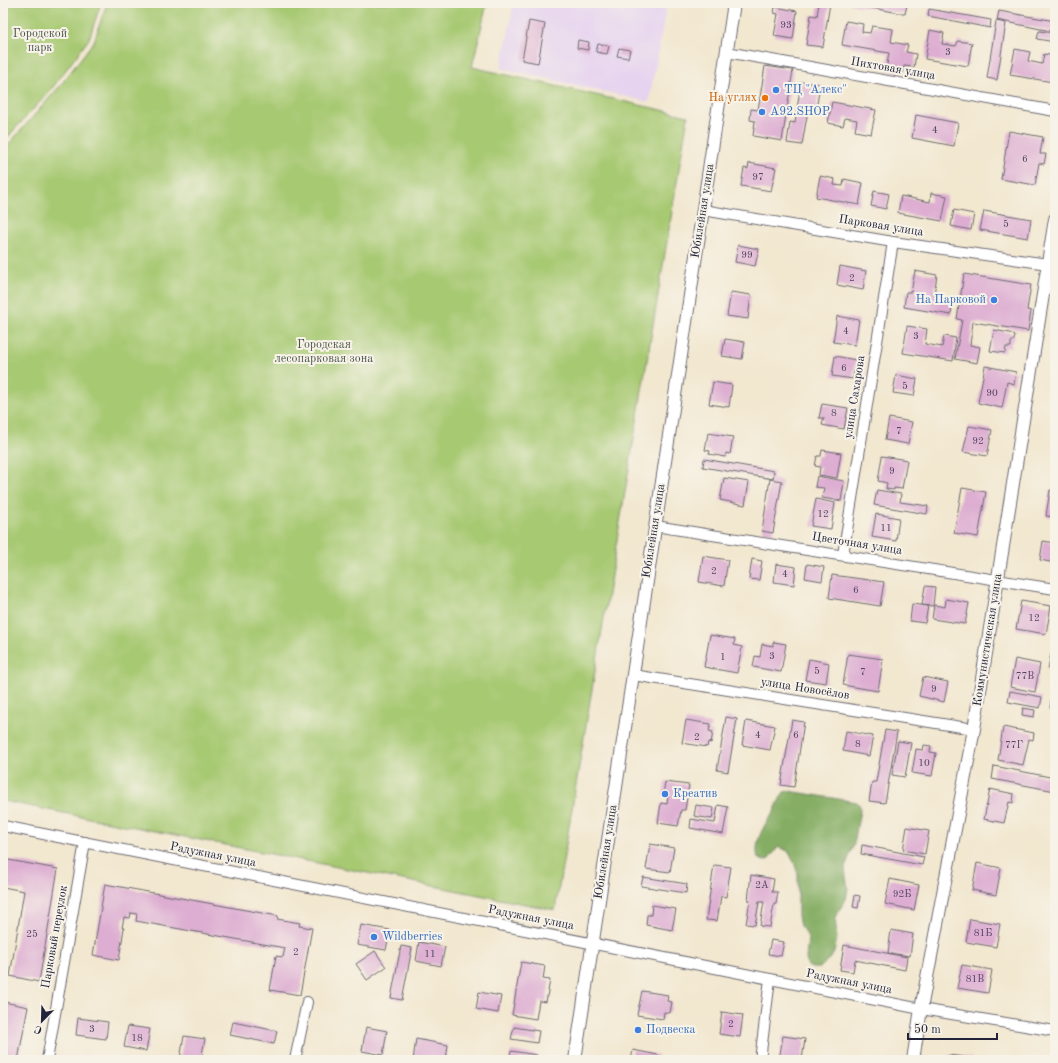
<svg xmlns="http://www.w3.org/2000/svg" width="1058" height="1063" viewBox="0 0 1058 1063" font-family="'Old Standard TT',serif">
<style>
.built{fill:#e6d3f0}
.green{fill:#a7c972;stroke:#647656}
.forest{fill:#85ad64;stroke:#546850}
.building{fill:#ddadd2}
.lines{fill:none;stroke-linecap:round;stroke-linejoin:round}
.minor-casing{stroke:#6b676f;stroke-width:12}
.tertiary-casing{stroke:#6b676f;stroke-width:14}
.minor{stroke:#fff;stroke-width:10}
.tertiary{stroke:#fff;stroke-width:12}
.shop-dot{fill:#3f7fe0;stroke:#f7f3e8;stroke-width:1.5}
.food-dot{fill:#e8710a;stroke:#f7f3e8;stroke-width:1.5}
.labels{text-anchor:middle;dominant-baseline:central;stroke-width:4;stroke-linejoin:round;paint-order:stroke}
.number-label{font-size:10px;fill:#514561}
.park-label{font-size:12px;fill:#4a544c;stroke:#f7f3e8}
.street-label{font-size:12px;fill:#22223b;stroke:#f7f3e8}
.shop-label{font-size:12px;fill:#366cbe;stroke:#f7f3e8;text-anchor:start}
.food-label{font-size:12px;fill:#c56008;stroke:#f7f3e8;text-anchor:end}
</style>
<rect width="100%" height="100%" fill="#f7f3e8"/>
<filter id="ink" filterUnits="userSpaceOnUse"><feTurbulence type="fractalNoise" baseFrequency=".025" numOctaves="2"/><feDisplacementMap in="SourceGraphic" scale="8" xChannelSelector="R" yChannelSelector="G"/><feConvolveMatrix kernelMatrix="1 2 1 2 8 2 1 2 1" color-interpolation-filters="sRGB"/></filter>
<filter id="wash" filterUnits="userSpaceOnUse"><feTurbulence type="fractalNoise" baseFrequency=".012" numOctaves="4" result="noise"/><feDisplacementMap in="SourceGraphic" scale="16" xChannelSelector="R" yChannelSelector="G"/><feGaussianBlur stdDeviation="0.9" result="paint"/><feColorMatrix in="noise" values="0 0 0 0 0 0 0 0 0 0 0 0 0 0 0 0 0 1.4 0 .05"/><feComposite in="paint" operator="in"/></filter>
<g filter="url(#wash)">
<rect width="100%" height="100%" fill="#f2e7cf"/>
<path class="built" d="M514,3H667L649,102L501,68Z"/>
<g class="green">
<path d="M3,3H101L89,39L50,91L3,142Z"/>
<path d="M107,3H487L472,67L688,116L555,910L3,801V149L8,145L60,86L94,41Z"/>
</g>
<path class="forest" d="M789,791L857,802L860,806V810L854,844L845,867L846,878L848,887L846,899L835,917L837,938L835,949L832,956L820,968H812L808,966L806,959L808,938L806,933L800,926L798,916V874L794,862L788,851L778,847L769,859L764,861L758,858C755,847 759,835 765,825C767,820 772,816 774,812C777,805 780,798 784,792Z"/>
<g id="blocks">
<g class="building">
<path d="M617,3H632L631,7Z"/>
<path d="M819,3H830L823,47L806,45L811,15L817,16Z"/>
<path d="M850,3H894L907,5L905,14L850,4Z"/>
<path d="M775,7L797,11L793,39L774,36L778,14L774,13Z"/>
<path d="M929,9L991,20L990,28L928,16Z"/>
<path d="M999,11L1055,21V32L997,20Z"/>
<path d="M529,21L545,24L538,63L522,60Z"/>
<path d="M846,21L863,24L862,32L870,33L872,26L893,29L891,42L908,45L906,52L916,54L914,67L904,66L903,73L886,70L889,53L842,45Z"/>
<path d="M996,21L1006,23L997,80L987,78Z"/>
<path d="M930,30L944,33L942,44L956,46L958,41L972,43L968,66L925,59Z"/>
<path d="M1039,31L1055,33V42L1037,39Z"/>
<path d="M578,40L589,42L588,50L577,48Z"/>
<path d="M598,44L609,46L607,54L596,52Z"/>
<path d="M619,48L630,50L628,58L617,56Z"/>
<path d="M1015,49L1030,52L1028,61L1042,64L1044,54L1055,56V69L1053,82L1010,75Z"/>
<path d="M765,66L793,70L782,141L753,136L755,121L750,120L751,109L758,110Z"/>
<path d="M801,82L820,84L816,111L808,110L802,145L787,143L790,122L795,123Z"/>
<path d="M832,102L876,110L871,134L855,131L857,120L845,118L843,126L828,123Z"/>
<path d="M916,115L958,123L954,146L912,138Z"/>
<path d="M1009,131L1043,137L1040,154H1046L1044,164L1039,163L1035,185L1001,179Z"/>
<path d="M749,163L776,168L771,191L741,186L744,168L748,169Z"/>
<path d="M820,176L835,179L834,185L843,186L844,179L863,183L859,205L816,197Z"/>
<path d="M874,191L889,194L886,209L871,206Z"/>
<path d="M931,193L947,196L942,221L898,213L901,196L930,202Z"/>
<path d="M954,210L974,214L971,230L951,226Z"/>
<path d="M984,211L1031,219L1028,238L980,230Z"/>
<path d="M738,245L759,249L755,266L735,262Z"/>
<path d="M840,266L866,271L863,290L837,285Z"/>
<path d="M915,271L937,275L934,295L953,298L951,315L904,307L906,292H911Z"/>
<path d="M964,274L1031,285L1027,310L1031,311L1028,331L973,322L970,345L980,347L977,363L955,359L962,320L957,319Z"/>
<path d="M731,292L751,295L748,319L727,316Z"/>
<path d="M837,316L859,320L855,345L833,342Z"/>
<path d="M907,326L927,329L925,344L942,347L944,336L956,338L953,361L903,353Z"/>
<path d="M994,330L1010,333L1015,336L1014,340L1011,342V347H1006L1005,353L990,351Z"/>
<path d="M725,339L745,342L742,359L722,356Z"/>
<path d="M835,356L856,360L853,379L832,376Z"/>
<path d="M985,366L1016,372L1014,384L1007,382L1002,408L978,403Z"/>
<path d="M896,375L917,379L914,396L893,393Z"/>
<path d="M713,382L732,385L729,407L709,404Z"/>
<path d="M822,404L848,408L844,429L822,425L824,418H819Z"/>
<path d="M889,418L912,422L908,444L885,440Z"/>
<path d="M969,426L992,430L987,456L963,452Z"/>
<path d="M708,433L733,437L730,454L726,453L725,457L709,454L710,451L705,450Z"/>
<path d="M822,450L841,453L837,478L819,475L820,467L815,466L817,456H821Z"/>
<path d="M882,456L907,460L902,489L894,488V490L886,489L887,483L878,481Z"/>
<path d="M704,459L774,471L773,479L703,467Z"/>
<path d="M817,476L844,481L841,501L822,498L824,488L815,487Z"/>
<path d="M724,478L749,482L745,505L720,500Z"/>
<path d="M770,479L782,481L773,533L762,531Z"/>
<path d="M962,488L986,492L978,537L954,533Z"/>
<path d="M877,490L901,494L900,502L928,506L927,514L874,505Z"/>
<path d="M1050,490L1055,491V517L1046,516Z"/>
<path d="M816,499L835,503L831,529L811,526Z"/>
<path d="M876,514L899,518L896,541L872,537Z"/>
<path d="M1043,541L1055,543V563L1040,560Z"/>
<path d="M703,556L728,560L724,586L699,582Z"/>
<path d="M752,559L762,561L759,580L749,579Z"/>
<path d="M776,564L796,567L794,585L774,582Z"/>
<path d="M807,564L824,567L822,581L805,578Z"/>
<path d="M832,575L884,582L880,606L829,598Z"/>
<path d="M925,586L935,587L933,606L922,605Z"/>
<path d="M946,599L969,603L965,624L932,619L934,605L945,607Z"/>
<path d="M1021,601L1051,606L1046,634L1016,629Z"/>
<path d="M912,604L928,606L925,623L910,621Z"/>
<path d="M710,635L735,639L734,645L742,647L737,673L704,667Z"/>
<path d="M773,642L786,644L781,672L753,667L755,656L760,657L762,644L773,646Z"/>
<path d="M848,654L883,659L878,691L843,685Z"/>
<path d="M1051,654H1055V670L1048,669Z"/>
<path d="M809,659L829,663L826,683L805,680Z"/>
<path d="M1015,659L1040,664L1035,692L1010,687Z"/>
<path d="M923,677L948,682L944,702L919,696Z"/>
<path d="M1010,691L1042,697L1040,708L1008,702Z"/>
<path d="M1051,700H1055V709L1050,708Z"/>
<path d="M1023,708L1035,710L1034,717L1022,715Z"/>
<path d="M726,717L737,719L728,772L717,770Z"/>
<path d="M686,720L711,724L709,731L713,732L711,743L708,742L707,747L682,743Z"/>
<path d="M792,720L804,722L794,787L781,785Z"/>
<path d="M746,721L775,726L770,750L742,745Z"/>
<path d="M1003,727L1034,733L1033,740L1029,739L1023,765L998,760Z"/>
<path d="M885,730L897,732L885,803L869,801L872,782H876Z"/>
<path d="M846,731L873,736L869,756L843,751Z"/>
<path d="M898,741L911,743L905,777L892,775Z"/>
<path d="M924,745L931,746L930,752L936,753L932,776L912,773L916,749L923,750Z"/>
<path d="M994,766L1055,778V791L992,779Z"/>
<path d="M665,782L689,785L685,810H681L678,826L658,823L661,803L667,804L668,796L663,795Z"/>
<path d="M990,789L1014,794L1013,803L1009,802L1004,823L984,819Z"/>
<path d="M696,805L714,808L712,819L694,816Z"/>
<path d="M718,805L728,807L723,834L690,828L691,819L715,823Z"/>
<path d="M907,827L929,831L925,854L903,850Z"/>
<path d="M650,844L674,848L670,872L646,869Z"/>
<path d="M862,845L924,857L922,865L861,854Z"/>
<path d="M3,859L58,869L39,982L10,976L24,891L3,887Z"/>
<path d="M977,863L1001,868L996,895L972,890Z"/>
<path d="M714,865L731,867L726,897L721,896L717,921L706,920Z"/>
<path d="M751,875L774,879L772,892H778L776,904H774L770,927L760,926L764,902H759L755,925L746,924L750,900H748Z"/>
<path d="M643,877L687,884L686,893L641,886Z"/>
<path d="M890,879L919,885L914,910L885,904Z"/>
<path d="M105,884L278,916L277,919L300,923L299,926L312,928L300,995L270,990L276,956L283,957L285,948L136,921L137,914L131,913L130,918L124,917L122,928H124L119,960L93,955Z"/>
<path d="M855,895L860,896L858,908L853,907Z"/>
<path d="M652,905L676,909L672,930L646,925L647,915H651Z"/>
<path d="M970,919L1000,924L996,947L966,942Z"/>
<path d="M361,925L390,930L386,950L357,945Z"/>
<path d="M891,930L913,934L910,956L888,953Z"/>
<path d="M771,940L784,942L781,956L768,954Z"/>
<path d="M419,942L445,947L441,966L416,961Z"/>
<path d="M844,945L907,957L905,970L855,960L853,972L840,970Z"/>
<path d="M401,946L412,948L402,1000L391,998Z"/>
<path d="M375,951L386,967L367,980L356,964Z"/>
<path d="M521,962L545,966L543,979L550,980L546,1002L539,1001L536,1019L512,1015Z"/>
<path d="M962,965L992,970L988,993L957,988Z"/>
<path d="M642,991L668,995L667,1001L672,1002L670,1013L664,1012L663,1019L637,1015Z"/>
<path d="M479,992L501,996L498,1013L476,1009Z"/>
<path d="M4,1002L28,1007L18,1060H3Z"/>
<path d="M722,1012L743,1015L740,1037L719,1034Z"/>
<path d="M78,1018L108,1022L106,1039L76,1035Z"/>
<path d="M233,1022L277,1031L274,1044L230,1035Z"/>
<path d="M128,1026L150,1029L146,1051L124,1047Z"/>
<path d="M366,1027L387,1031L383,1055L362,1051Z"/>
<path d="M514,1027L539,1031L537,1043L511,1039Z"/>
<path d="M184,1036L205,1039L201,1060L180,1059Z"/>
<path d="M783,1036L805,1039L802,1060H779Z"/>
<path d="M416,1039L448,1045L446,1060H413Z"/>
<path d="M633,1050L658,1055L657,1060H631Z"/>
<path d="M511,1051L537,1055L536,1060H509Z"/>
<path d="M949,1055L972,1058V1060H949Z"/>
</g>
</g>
</g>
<g filter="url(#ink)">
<use href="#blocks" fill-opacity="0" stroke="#6b676f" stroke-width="1"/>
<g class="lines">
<g class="minor-casing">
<g id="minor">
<path d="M727,52L1055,111"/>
<path d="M703,210L893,242L1055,265"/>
<path d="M655,526L1055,589"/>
<path d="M843,555L893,242"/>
<path d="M633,675L974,729"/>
<path d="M3,826L745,974L921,1009L1055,1031"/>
<path d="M47,1060L85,842"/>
<path d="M295,1060L307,1002"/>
<path d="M760,1060L770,979"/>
</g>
</g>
<g class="tertiary-casing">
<g id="tertiary">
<path d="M575,1060L734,3"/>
<path d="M913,1060L921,1009L974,729L1055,219"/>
</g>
</g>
<use href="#minor" class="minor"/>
<use href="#tertiary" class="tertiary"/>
</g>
</g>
<g class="shop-dot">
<circle cx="776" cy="90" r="4"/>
<circle cx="762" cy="112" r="4"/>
<circle cx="994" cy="300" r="4"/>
<circle cx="665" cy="794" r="4"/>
<circle cx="374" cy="937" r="4"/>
<circle cx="638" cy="1030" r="4"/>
</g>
<circle class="food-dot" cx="765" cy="98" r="4"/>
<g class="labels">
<g class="number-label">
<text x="786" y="25">93</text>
<text x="948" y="52">3</text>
<text x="935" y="130">4</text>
<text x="1025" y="159">6</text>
<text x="758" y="177">97</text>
<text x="1006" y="224">5</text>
<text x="747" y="255">99</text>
<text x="852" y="278">2</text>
<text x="846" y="331">4</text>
<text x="916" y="336">3</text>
<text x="844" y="368">6</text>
<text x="905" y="386">5</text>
<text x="992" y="393">90</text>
<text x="834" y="413">8</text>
<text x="899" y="431">7</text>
<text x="978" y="441">92</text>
<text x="892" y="471">9</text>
<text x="823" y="514">12</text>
<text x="886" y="528">11</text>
<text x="714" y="571">2</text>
<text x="785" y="574">4</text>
<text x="856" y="590">6</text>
<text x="1034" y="618">12</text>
<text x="772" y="656">3</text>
<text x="723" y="657">1</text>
<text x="817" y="671">5</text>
<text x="863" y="672">7</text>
<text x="1025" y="676">77В</text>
<text x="934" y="689">9</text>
<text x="758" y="735">4</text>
<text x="796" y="735">6</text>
<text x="697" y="737">2</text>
<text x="858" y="744">8</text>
<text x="1014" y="745">77Г</text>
<text x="924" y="763">10</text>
<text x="762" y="885">2А</text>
<text x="902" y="894">92Б</text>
<text x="983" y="933">81Б</text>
<text x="32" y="934">25</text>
<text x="296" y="952">2</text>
<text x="430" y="954">11</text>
<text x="975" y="979">81В</text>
<text x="731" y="1024">2</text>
<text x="92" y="1029">3</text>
<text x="137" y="1038">18</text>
</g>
<g class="park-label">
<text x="40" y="34">Городской<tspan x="40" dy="14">парк</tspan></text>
<text x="324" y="345">Городская<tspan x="324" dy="14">лесопарковая зона</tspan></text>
</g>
<g class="street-label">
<text transform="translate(893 69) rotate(10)">Пихтовая улица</text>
<text transform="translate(703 211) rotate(-81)">Юбилейная улица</text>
<text transform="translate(881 226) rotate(9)">Парковая улица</text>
<text transform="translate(855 397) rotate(-81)">улица Сахарова</text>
<text transform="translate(654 531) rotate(-81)">Юбилейная улица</text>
<text transform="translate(857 544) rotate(9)">Цветочная улица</text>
<text transform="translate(988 640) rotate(-81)">Коммунистическая улица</text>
<text transform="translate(805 689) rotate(9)">улица Новосёлов</text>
<text transform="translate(606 852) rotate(-81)">Юбилейная улица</text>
<text transform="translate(213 855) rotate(11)">Радужная улица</text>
<text transform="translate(531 918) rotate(11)">Радужная улица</text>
<text transform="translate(55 937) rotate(-80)">Парковый переулок</text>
<text transform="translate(849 982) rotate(11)">Радужная улица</text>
</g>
<g class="shop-label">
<text x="784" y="90">ТЦ "Алекс"</text>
<text x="770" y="112">A92.SHOP</text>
<text x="986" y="300" text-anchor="end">На Парковой</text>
<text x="673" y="794">Креатив</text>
<text x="382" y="937">Wildberries</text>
<text x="646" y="1030">Подвеска</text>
</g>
<g class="food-label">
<text x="757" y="98">На углях</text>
</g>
</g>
<rect width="1058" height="1063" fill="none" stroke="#f7f3e8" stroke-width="16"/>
<g transform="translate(42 1021) rotate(203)" stroke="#f7f3e8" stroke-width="3" paint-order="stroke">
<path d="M0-3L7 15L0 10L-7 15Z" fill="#22223b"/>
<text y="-6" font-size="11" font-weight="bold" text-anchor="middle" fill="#22223b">С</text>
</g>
<path d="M908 1033v6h89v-6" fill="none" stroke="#22223b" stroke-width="2"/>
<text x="914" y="1033" font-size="12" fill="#22223b" stroke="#f7f3e8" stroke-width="3" paint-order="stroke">50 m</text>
</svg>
